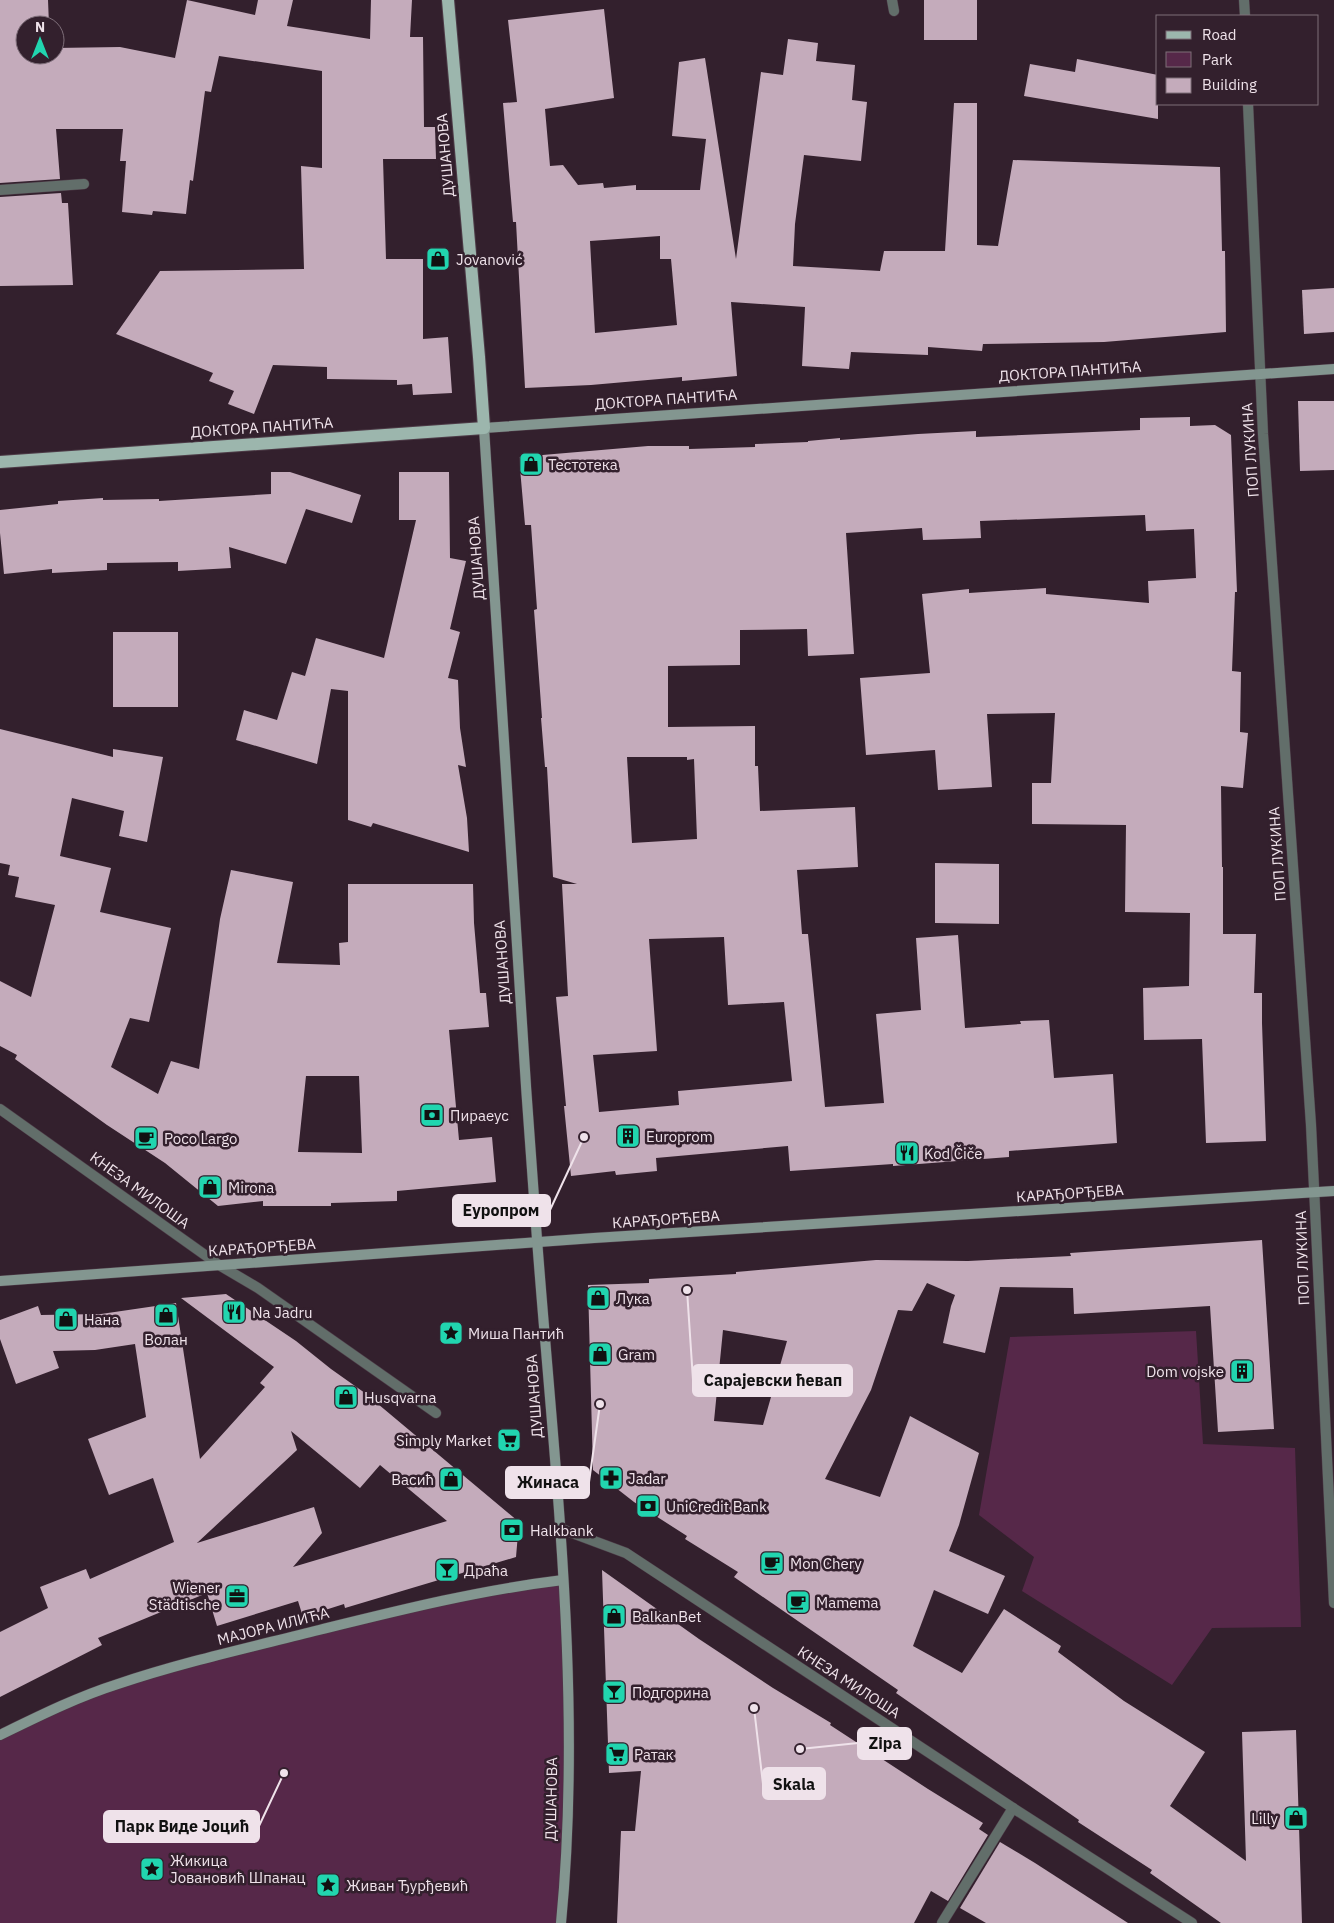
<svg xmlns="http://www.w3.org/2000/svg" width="1334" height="1923" viewBox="0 0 1334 1923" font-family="'IBM Plex Sans',sans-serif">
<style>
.green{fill:#562849}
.building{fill:#c4abbb;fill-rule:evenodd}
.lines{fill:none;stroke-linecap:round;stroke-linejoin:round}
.lane-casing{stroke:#4d3b47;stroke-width:11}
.street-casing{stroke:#4d3b47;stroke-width:11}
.secondary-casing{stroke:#4d3b47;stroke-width:11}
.primary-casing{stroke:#4d3b47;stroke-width:14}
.lane{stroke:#626e6a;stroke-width:10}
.street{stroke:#626e6a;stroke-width:10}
.secondary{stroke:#839690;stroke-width:10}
.primary{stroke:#9cb6ad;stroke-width:12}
.labels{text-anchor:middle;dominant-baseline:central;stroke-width:5;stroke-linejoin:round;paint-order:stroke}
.street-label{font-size:15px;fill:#efe2ea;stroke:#33202d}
.poi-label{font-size:15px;fill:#efe2ea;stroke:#33202d;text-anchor:start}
.leader{fill:none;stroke:#efe2ea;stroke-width:2}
.callout-dot{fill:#efe2ea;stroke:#33202d;stroke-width:2}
.callout{fill:#efe2ea;stroke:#efe2ea;stroke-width:2}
.callout-label{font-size:16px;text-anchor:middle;font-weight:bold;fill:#111}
</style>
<rect width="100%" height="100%" fill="#33202d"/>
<g class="green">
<path d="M1196,1331L1203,1444L1295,1448L1301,1627L1212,1628L1172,1685L1022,1591L1034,1557L979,1515L1010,1337Z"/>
<path d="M563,1580L567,1638L561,1923H0V1735L117,1684L391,1613Z"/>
</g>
<g class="building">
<path d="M0,0H48L49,25H25V55H55V48L120,47L175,58L187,0L255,15L258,0H293L287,26L370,39L371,0H412L410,37H423L424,127H435L436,159H383L386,259H423V339L448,337L452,393L413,395L412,384L397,385V380L327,379V367L273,365L254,414L228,404L234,391L209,381L213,373L116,334L160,271L304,269L301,166L322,168V71L219,56L211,92L205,91L193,181L190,180L186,214L153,211L152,215L122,212L126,161H120L123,129H56L60,179L0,183Z"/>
<rect x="924" y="0" width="53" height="40"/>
<path d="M604,9L614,98L545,109L550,166L563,165L578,185L603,183L604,188L636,185V190H700L706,139L672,136L679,62L705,58L736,259L761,72L783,75L788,39L818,43L816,61L855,65L852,100L867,102L861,161L804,155L795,224L793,266L880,271L884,251H945L954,103H977V245L998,246L1013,160L1220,167L1222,251H1225L1226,332L1104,342L983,344L982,351L928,347V355L851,352L849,369L802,366L805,307L731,302L737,376L682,381V377L591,385L525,388L516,222H513L503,103L517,102L508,20ZM660,236V259H671L677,325L595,333L590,241Z"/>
<path d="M1077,59L1158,75V119L1024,96L1030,64L1075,72Z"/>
<path d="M61,193L62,203H68L73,285L0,286V197Z"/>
<path d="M1334,288V332L1304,334L1302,290Z"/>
<path d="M1298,401H1334V470L1300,471Z"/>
<path d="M1190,417V426L1215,425L1231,435L1237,592H1235L1232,671L1241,672L1240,732L1248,733L1243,788L1221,786L1222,867H1223V934H1256L1254,993H1262V1023L1266,1141L1206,1143L1202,1039L1144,1040L1143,988L1189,986L1190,913L1125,912L1126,825L1032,824V783H1051L1055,713L987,714L992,787L938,790L935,750L866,755L860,678L930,673L922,594L969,589V593L1046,588V594L1149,603L1148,581L1196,578L1194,529L1146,531L1145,515L980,521L981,538L923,540L922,528L846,533L854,654L808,656L807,629L740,630V665L668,666V727L755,726V766H758L760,811L855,807L858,867L797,870L802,934H808L825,1107L884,1103L876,1014L921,1010L916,938L958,935L965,1028L1021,1024L1020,1021L1049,1020L1054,1078L1113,1074L1117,1143L1009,1151V1157L893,1166V1164L790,1171L788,1146L656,1158L657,1171L616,1175L615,1171L571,1176L564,1106H566L556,997L568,996L562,884H577L553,877L547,767H545L541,718H542L534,610L537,609L531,525H525L519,457L648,446H689V449L755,447V444L808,442V441L840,438V440L918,434L976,431V437L1140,430V418ZM627,757H687V760L694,759L697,839L632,843ZM724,937L728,1005L784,1002L792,1081L678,1091L679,1105L599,1112L593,1055L657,1051L649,939Z"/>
<path d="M271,472H290L361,495L352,523L306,509L286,564L229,547L231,568L178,571V562L107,563V570L52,573V569L4,574L0,533V510L58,504V501L103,498V500L159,499V501L271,494Z"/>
<path d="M399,472H449L450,558L466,561L450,629L460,632L448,678L458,680L460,728L466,767L458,765L467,818L469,852L373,823L371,827L348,820V691L331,689L317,764L236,740L244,710L277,720L292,672L305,676L316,638L384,658L416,520H399Z"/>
<rect x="113" y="632" width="65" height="75"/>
<path d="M0,729L113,757V749L163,757L147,842L119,836L124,811L72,798L60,856L111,868L100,912L171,928L149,1022L130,1018L111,1067L158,1094L171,1061L199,1069L220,919L231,870L293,882L277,963L340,965L339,943L348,942V884H473L474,923L480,993H486L489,1027L449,1030L459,1140L492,1137L496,1182L397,1191V1201L331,1203V1206H263V1201L218,1206L165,1163L107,1125L15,1059L17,1055L0,1046V981L31,997L55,905L15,897L19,877L8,875L10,865L0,863ZM306,1076H359L362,1153L298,1152Z"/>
<path d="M935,863L999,864V924L935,923Z"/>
<path d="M1262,1240L1274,1429L1218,1432L1210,1306L1074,1314L1073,1288L1000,1287L985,1353L943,1343L951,1306L955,1295L927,1283L912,1311L898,1310L871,1390L825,1479L880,1497L910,1416L979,1453L959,1525L949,1551L1005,1576L988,1614L934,1590L913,1646L962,1673L1004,1609L1061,1646L1058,1652L1124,1701L1205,1752L1170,1806L1246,1861L1242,1732L1296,1730L1302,1923H1221L1150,1873L1152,1870L1078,1822L1079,1820L896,1693L898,1690L734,1577L738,1572L685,1539L687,1536L634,1502L593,1470L588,1285L649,1283V1279L736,1274V1272L876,1260L968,1261L1071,1256L1070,1253ZM723,1330L787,1341L763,1425L714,1421Z"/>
<path d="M226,1294L296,1341L331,1369L379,1403L378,1404L519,1522L516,1557L345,1608L344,1604L303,1617L298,1601L217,1626L207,1593L98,1638L102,1645L0,1697V1632L48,1608L40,1587L86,1569L90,1579L174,1542L153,1478L109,1495L88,1439L146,1417L135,1344L95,1350L53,1351L59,1368L16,1384L0,1339V1320L38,1306L41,1315L101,1314L176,1303L200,1459L265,1387L260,1383L274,1367L181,1298ZM291,1431L360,1488L380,1465L447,1521L293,1567L322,1533L314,1507L197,1543L297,1450Z"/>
<path d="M602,1570L699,1639L773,1688L831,1723L830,1725L928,1789L983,1823L979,1829L988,1835L948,1901L931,1891L914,1923H617L621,1831H635L641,1771L609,1773Z"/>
<path d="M1000,1842L1035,1863L1128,1923H986L960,1908Z"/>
</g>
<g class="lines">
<g class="lane-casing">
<g id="lane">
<path d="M0,190L84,184"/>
<path d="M942,1923L1013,1808"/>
</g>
</g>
<g class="street-casing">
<g id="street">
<path d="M892,0L894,11"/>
<path d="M1244,0L1245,16"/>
<path d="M1248,104L1263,434L1311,1125L1334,1603"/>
<path d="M0,1109L219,1265L258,1288L436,1413"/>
<path d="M559,1528L626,1553L1013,1808L1192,1923"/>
</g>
</g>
<g class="secondary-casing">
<g id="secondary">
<path d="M0,1281L594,1238L1334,1191"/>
<path d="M0,1735C39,1716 77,1697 118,1684C183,1662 252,1647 319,1630C400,1610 480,1590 563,1580"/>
<path d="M561,1923C583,1695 554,1466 537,1239C517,969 500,699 484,428L1334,369"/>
</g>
</g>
<g class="primary-casing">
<path id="primary" d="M0,462L484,428L479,357L448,0"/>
</g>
<use href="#lane" class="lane"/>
<use href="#street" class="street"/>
<use href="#secondary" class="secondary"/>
<use href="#primary" class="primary"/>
</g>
<defs>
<g id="shop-square" transform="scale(1.25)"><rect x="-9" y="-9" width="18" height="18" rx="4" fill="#21d5af" stroke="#33202d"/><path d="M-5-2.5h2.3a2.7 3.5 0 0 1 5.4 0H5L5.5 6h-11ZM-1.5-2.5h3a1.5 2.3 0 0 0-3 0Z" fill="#111"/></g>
<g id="bank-square" transform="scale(1.25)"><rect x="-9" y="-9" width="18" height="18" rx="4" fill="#21d5af" stroke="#33202d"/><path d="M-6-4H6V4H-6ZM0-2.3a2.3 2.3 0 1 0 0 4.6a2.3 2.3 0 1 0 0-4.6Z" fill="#111"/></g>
<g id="building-square" transform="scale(1.25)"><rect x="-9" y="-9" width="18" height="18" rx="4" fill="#21d5af" stroke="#33202d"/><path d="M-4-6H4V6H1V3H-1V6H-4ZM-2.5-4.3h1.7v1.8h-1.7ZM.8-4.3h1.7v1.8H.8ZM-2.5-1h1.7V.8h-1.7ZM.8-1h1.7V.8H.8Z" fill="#111"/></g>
<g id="cafe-square" transform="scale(1.25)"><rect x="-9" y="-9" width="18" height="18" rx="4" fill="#21d5af" stroke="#33202d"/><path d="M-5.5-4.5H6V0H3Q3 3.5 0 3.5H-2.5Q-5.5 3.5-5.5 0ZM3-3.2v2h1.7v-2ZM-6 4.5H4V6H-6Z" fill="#111"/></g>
<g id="restaurant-square" transform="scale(1.25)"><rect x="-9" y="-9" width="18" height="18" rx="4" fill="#21d5af" stroke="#33202d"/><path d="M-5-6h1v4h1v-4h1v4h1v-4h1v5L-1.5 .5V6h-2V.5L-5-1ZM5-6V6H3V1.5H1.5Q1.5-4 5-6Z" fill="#111"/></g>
<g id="sight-square" transform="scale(1.25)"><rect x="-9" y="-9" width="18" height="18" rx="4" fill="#21d5af" stroke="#33202d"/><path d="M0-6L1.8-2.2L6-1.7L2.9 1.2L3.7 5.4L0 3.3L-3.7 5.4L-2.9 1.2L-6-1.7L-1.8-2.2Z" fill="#111"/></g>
<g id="supermarket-square" transform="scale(1.25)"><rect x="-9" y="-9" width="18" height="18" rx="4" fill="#21d5af" stroke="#33202d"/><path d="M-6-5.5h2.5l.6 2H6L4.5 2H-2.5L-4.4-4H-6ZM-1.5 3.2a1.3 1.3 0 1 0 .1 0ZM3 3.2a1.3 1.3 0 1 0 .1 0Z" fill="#111"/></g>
<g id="pharmacy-square" transform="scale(1.25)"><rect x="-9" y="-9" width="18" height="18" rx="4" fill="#21d5af" stroke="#33202d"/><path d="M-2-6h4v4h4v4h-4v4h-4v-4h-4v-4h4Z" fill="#111"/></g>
<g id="bar-square" transform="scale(1.25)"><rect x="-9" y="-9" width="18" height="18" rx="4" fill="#21d5af" stroke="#33202d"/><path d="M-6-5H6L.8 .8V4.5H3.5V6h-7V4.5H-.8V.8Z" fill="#111"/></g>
<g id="office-square" transform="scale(1.25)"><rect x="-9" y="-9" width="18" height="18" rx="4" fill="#21d5af" stroke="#33202d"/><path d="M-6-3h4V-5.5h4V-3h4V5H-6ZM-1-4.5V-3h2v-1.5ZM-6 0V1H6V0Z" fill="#111"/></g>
</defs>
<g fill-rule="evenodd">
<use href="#shop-square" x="438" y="259"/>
<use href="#shop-square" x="531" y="464"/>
<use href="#bank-square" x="432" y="1115"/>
<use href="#building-square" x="628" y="1136"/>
<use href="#cafe-square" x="146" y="1138"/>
<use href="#restaurant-square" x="907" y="1153"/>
<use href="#shop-square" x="210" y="1187"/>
<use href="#shop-square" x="598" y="1298"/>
<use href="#restaurant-square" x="234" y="1312"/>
<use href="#shop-square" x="166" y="1315"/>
<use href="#shop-square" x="66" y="1319"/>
<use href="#sight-square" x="451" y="1333"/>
<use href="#shop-square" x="600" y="1354"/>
<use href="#building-square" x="1242" y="1371"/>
<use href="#shop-square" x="346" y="1397"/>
<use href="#supermarket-square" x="509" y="1440"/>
<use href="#pharmacy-square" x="611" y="1478"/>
<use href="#shop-square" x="451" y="1479"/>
<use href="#bank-square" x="648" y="1506"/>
<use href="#bank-square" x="512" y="1530"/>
<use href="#cafe-square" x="772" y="1563"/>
<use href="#bar-square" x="447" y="1570"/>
<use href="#office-square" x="237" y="1596"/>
<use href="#cafe-square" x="798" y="1602"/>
<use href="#shop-square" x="614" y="1616"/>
<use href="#bar-square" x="614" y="1692"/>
<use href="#supermarket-square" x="617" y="1754"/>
<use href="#shop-square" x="1296" y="1818"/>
<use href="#sight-square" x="152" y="1869"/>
<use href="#sight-square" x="328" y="1885"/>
</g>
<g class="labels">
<g class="street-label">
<text transform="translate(445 155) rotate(-95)">ДУШАНОВА</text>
<text transform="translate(1070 371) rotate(-4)">ДОКТОРА ПАНТИЋА</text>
<text transform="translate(666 399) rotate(-4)">ДОКТОРА ПАНТИЋА</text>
<text transform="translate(262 427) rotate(-4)">ДОКТОРА ПАНТИЋА</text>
<text transform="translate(1250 450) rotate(-94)">ПОП ЛУКИНА</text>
<text transform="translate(476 558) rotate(-94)">ДУШАНОВА</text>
<text transform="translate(1277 854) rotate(-94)">ПОП ЛУКИНА</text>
<text transform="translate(502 962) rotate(-94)">ДУШАНОВА</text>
<text transform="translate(140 1190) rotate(36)">КНЕЗА МИЛОША</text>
<text transform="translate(1070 1193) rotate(-4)">КАРАЂОРЂЕВА</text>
<text transform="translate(666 1219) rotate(-4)">КАРАЂОРЂЕВА</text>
<text transform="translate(262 1247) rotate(-4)">КАРАЂОРЂЕВА</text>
<text transform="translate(1302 1258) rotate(-92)">ПОП ЛУКИНА</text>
<text transform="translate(534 1396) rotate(-94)">ДУШАНОВА</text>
<text transform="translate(273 1626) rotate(-14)">МАЈОРА ИЛИЋА</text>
<text transform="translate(849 1682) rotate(33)">КНЕЗА МИЛОША</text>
<text transform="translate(551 1799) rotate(-89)">ДУШАНОВА</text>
</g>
<g class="poi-label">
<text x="456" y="259">Jovanović</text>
<text x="548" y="464">Тестотека</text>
<text x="450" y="1115">Пираеус</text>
<text x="646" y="1136">Europrom</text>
<text x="164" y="1138">Poco Largo</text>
<text x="924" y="1153">Kod Čiče</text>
<text x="228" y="1187">Mirona</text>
<text x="616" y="1298">Лука</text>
<text x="252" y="1312">Na Jadru</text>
<text x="84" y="1319">Нана</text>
<text x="468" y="1333">Миша Пантић</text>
<text x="166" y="1339" text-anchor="middle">Волан</text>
<text x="618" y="1354">Gram</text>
<text x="1224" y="1371" text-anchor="end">Dom vojske</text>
<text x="364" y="1397">Husqvarna</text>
<text x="492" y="1440" text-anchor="end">Simply Market</text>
<text x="628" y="1478">Jadar</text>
<text x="434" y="1479" text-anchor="end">Васић</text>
<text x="666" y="1506">UniCredit Bank</text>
<text x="530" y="1530">Halkbank</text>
<text x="790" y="1563">Mon Chery</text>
<text x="464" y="1570">Драћа</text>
<text x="220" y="1587" text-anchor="end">Wiener<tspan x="220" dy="17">Städtische</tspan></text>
<text x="816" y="1602">Mamema</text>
<text x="632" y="1616">BalkanBet</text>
<text x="632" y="1692">Подгорина</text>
<text x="634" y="1754">Ратак</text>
<text x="1278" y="1818" text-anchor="end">Lilly</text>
<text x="170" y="1860">Жикица<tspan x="170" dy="17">Јовановић Шпанац</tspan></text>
<text x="346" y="1885">Живан Ђурђевић</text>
</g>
</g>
<path class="leader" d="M584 1137L550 1210M687 1290L693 1380M600 1404L589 1482M800 1749L858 1743M754 1708L763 1784M284 1773L259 1826"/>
<g class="callout-dot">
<circle cx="584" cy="1137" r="5"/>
<circle cx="687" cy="1290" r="5"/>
<circle cx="600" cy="1404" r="5"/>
<circle cx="800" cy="1749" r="5"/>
<circle cx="754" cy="1708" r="5"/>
<circle cx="284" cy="1773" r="5"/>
</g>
<g class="callout">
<rect x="453" y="1195" width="97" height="31" rx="5"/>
<rect x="693" y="1365" width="159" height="31" rx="5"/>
<rect x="506" y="1467" width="83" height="31" rx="5"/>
<rect x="858" y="1728" width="53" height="31" rx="5"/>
<rect x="763" y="1768" width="62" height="31" rx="5"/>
<rect x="104" y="1811" width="155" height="31" rx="5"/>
</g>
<g class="callout-label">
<text x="501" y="1216">Еуропром</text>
<text x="773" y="1386">Сарајевски ћевап</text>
<text x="548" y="1488">Жинаса</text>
<text x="885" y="1749">Zipa</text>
<text x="794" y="1790">Skala</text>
<text x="182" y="1832">Парк Виде Јоцић</text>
</g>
<rect x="1156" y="15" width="162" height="90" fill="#33202d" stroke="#7e6e79"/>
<rect x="1166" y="31" width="25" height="8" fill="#9cb6ad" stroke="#7e6e79"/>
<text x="1202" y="40" font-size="15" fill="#efe2ea">Road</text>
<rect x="1166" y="52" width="25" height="15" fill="#562849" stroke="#7e6e79"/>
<text x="1202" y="65" font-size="15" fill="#efe2ea">Park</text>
<rect x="1166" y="78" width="25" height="15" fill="#c4abbb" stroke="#7e6e79"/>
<text x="1202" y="90" font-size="15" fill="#efe2ea">Building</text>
<g transform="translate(40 40)"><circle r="24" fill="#33202d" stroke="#7e6e79"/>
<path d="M0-4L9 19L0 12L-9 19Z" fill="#21d5af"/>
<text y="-8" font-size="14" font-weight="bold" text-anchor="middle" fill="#efe2ea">N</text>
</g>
</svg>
